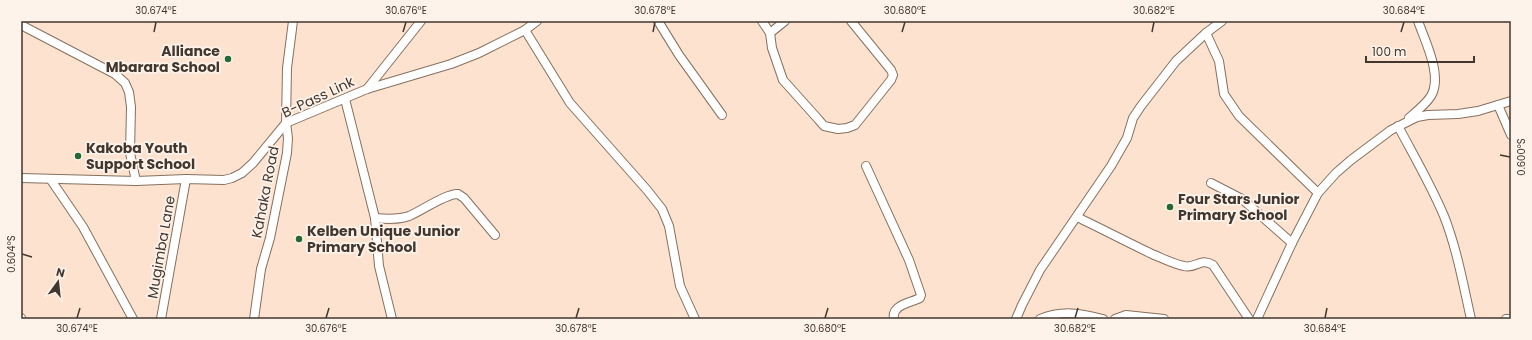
<svg xmlns="http://www.w3.org/2000/svg" width="1532" height="340" viewBox="0 0 1532 340" font-family="Poppins,sans-serif">
<style>
.lines{fill:none;stroke-linecap:round;stroke-linejoin:round}
.minor-casing{stroke:#86705e;stroke-width:10}
.minor{stroke:#fff;stroke-width:8}
.ticks{fill:none;stroke:#41372f;stroke-width:1.5}
.poi-dot{fill:#246935;stroke:#fef3eb;stroke-width:1.5}
.labels{text-anchor:middle;dominant-baseline:central;stroke-width:3.5;stroke-linejoin:round;paint-order:stroke}
.poi-label{font-size:14px;font-weight:bold;fill:#41372f;stroke:#fef3eb;text-anchor:start}
.street-label{font-size:14px;fill:#41372f;stroke:#fef3eb}
.neatline{fill:none;stroke:#41372f;stroke-width:1.5}
.ticks-label{font-size:10px;text-anchor:middle;fill:#41372f}
</style>
<rect width="100%" height="100%" fill="#fde3cf"/>
<g class="lines">
<g class="minor-casing">
<g id="minor">
<path d="M658,21L679,55L722,115"/>
<path d="M762,21L770,33L772,48L783,80L818,119L824,126L838,129L847,128L855,125L891,80L893,75L891,70L851,21"/>
<path d="M21,25L115,74L125,83L129,92L131,107L130,153L136,181"/>
<path d="M525,30L570,103L647,190L662,209L669,226L680,286L695,319"/>
<path d="M770,33L785,21"/>
<path d="M1206,33L1219,61L1224,94L1239,116L1318,193"/>
<path d="M367,89L421,21"/>
<path d="M345,99L375,218L379,266L392,319"/>
<path d="M1498,105L1511,135"/>
<path d="M1409,118C1416,112 1426,104 1431,96C1443,76 1425,41 1418,21"/>
<path d="M1398,126C1414,156 1431,185 1444,216C1457,249 1463,284 1471,319"/>
<path d="M866,166L909,260L921,295L920,298C910,303 891,305 894,319"/>
<path d="M21,178L136,181L186,179L224,180L232,178L242,173L253,163L286,123L367,89L451,64L479,53L525,30L537,21"/>
<path d="M51,180L83,227L133,319"/>
<path d="M1211,183L1242,199L1292,243"/>
<path d="M1077,217C1102,229 1127,242 1152,254C1162,258 1173,264 1184,266C1196,269 1200,257 1213,265L1249,319"/>
<path d="M375,218C386,219 398,220 409,216C421,211 447,193 458,194L464,198L495,235"/>
<path d="M21,318V319"/>
<path d="M161,319L186,179"/>
<path d="M254,319L261,269L270,238L287,153L288,138L286,123L287,68L293,21"/>
<path d="M1016,319L1022,305L1040,270L1111,166L1127,138L1133,118L1141,106L1176,61L1206,33L1222,21"/>
<path d="M1040,319C1061,310 1081,313 1103,319"/>
<path d="M1115,319L1126,315L1164,319"/>
<path d="M1257,319L1292,243L1318,193L1336,173L1351,160L1391,130L1417,117L1428,115L1458,114L1478,111L1511,101"/>
<path d="M1506,319H1511"/>
</g>
</g>
<use href="#minor" class="minor"/>
</g>
<path class="ticks" d="M154,32L156,22M403,32L406,22M653,32L655,22M902,32L905,22M1152,32L1154,22M1401,32L1404,22M1500,155L1510,157M22,254L32,257M77,318L80,308M326,318L329,308M576,318L579,308M825,318L828,308M1075,318L1078,308M1325,318L1327,308"/>
<g class="poi-dot">
<circle cx="228" cy="59" r="4"/>
<circle cx="78" cy="156" r="4"/>
<circle cx="1170" cy="207" r="4"/>
<circle cx="299" cy="239" r="4"/>
</g>
<g class="labels">
<g class="poi-label">
<text x="220" y="51" text-anchor="end">Alliance<tspan x="220" dy="16">Mbarara School</tspan></text>
<text x="86" y="148">Kakoba Youth<tspan x="86" dy="16">Support School</tspan></text>
<text x="1178" y="199">Four Stars Junior<tspan x="1178" dy="16">Primary School</tspan></text>
<text x="307" y="231">Kelben Unique Junior<tspan x="307" dy="16">Primary School</tspan></text>
</g>
<g class="street-label">
<text transform="translate(318 97) rotate(-25)">B-Pass Link</text>
<text transform="translate(265 192) rotate(-79)">Kahaka Road</text>
<text transform="translate(161 247) rotate(-80)">Mugimba Lane</text>
</g>
</g>
<rect width="1532" height="340" fill="none" stroke="#fef3eb" stroke-width="44"/>
<g transform="translate(58 282) rotate(15)" stroke="#fef3eb" stroke-width="3" paint-order="stroke">
<path d="M0-3L7 15L0 10L-7 15Z" fill="#41372f"/>
<text y="-6" font-size="11" font-weight="bold" text-anchor="middle" fill="#41372f">N</text>
</g>
<path d="M1366 56v6h108v-6" fill="none" stroke="#41372f" stroke-width="2"/>
<text x="1372" y="56" font-size="12" fill="#41372f" stroke="#fef3eb" stroke-width="3" paint-order="stroke">100 m</text>
<rect x="22" y="22" width="1488" height="296" class="neatline"/>
<g class="ticks-label">
<text x="156" y="14">30.674°E</text>
<text x="406" y="14">30.676°E</text>
<text x="655" y="14">30.678°E</text>
<text x="905" y="14">30.680°E</text>
<text x="1154" y="14">30.682°E</text>
<text x="1404" y="14">30.684°E</text>
<text transform="translate(1521 157) rotate(-90)" y="4">0.600°S</text>
<text transform="translate(11 254) rotate(-90)" y="4">0.604°S</text>
<text x="77" y="332">30.674°E</text>
<text x="326" y="332">30.676°E</text>
<text x="576" y="332">30.678°E</text>
<text x="825" y="332">30.680°E</text>
<text x="1075" y="332">30.682°E</text>
<text x="1325" y="332">30.684°E</text>
</g>
</svg>
